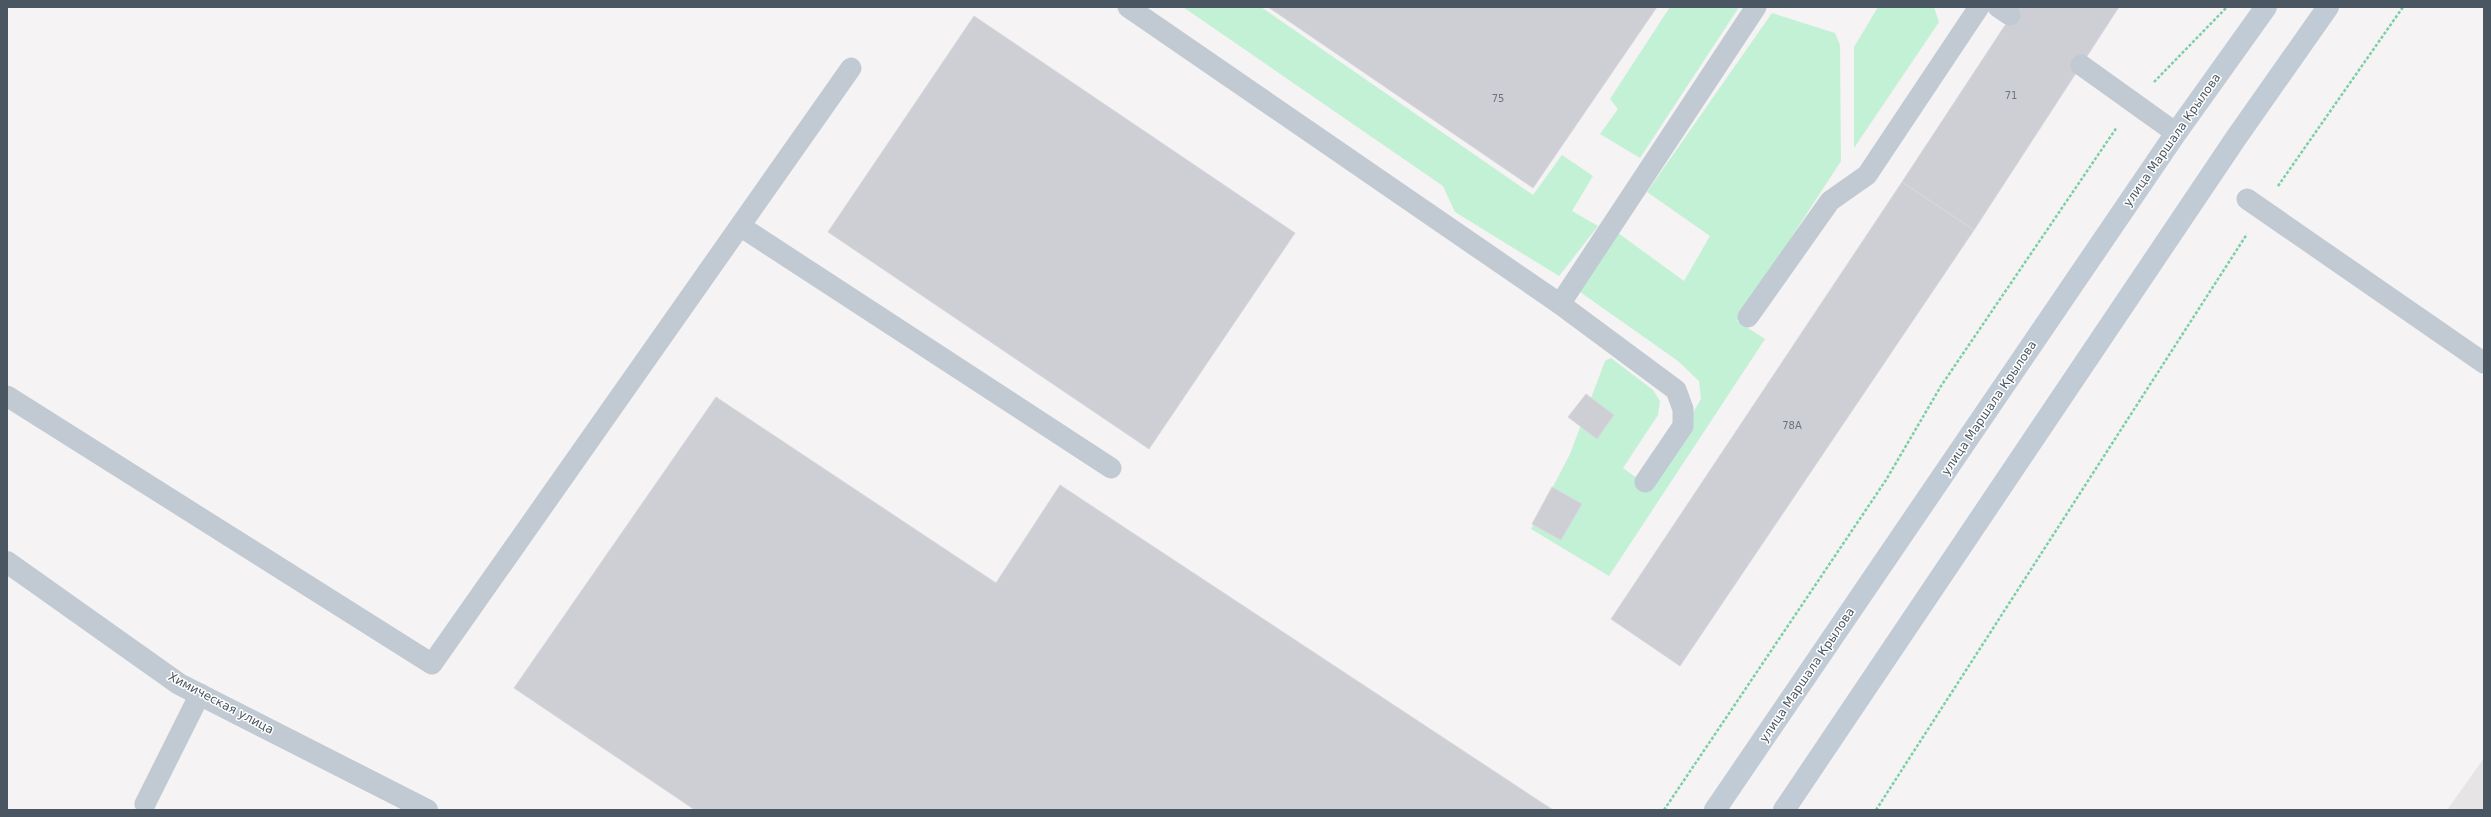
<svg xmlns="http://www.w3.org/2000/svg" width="2491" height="817" viewBox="0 0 2491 817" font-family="'DejaVu Sans',sans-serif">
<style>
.education{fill:#e6e4e5}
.green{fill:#c3f1d5}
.building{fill:#cdcfd5;stroke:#d7d9de}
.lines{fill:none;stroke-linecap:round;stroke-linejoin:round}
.path{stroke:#7ad0a6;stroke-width:2.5;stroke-dasharray:3 2;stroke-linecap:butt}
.lane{stroke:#c1cad2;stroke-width:21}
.street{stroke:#c1cad2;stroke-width:22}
.secondary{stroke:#c1cbd6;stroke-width:22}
.labels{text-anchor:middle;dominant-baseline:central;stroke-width:3;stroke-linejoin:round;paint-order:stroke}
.number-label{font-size:10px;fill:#6b747e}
.street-label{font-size:12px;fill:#4a5661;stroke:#fff}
</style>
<rect width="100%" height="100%" fill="#f5f3f3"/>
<path class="education" d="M2484,758V810H2447Z"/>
<g class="green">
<path d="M1183,7H1261L1533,195L1562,155L1593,176L1572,211L1598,226L1559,276L1455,212L1443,186Z"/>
<path d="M1670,7H1739L1640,158L1600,134L1618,109L1610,99Z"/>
<path d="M1878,7H1934L1939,22L1854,148V47Z"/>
<path d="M1772,13L1835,33L1840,45L1841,161L1737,321L1765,339L1609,576L1531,529L1570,454L1605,361L1611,358L1653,390L1660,401L1658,415L1623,468L1649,487L1701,399L1699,381L1678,361L1580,292L1618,233L1684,281L1710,236L1647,192Z"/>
</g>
<g class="building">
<path d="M1268,7H1657L1533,188Z"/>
<path d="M2017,7H2119L1974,230L1902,182Z"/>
<path d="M974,16L1295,233L1149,449L828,232Z"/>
<path d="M1902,182L1974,230L1680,666L1611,619Z"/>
<path d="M1586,394L1614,415L1597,439L1568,417Z"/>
<path d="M716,397L996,583L1060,485L1553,810H695L514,688Z"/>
<path d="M1552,487L1582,504L1561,540L1532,524Z"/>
</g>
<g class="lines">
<g class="path">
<path d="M2154,82L2226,8"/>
<path d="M2278,186L2403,7"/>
<path d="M1664,810L1886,480L1941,386L2117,127"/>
<path d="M1876,810L2247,234"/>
</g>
<g class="lane">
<path d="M1128,7L1560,304L1676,390L1683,409V426L1645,482"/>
<path d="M1998,7L2010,15"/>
<path d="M2081,65L2176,133"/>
<path d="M2247,199L2484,363"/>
<path d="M740,226L1111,468"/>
<path d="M1560,304L1756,7"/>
<path d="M1748,317L1830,201L1867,175L1979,7"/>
<path d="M7,396L432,664L851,68"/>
<path d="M145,804L200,694"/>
</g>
<path class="street" d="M7,562L179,684L427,810"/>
<g class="secondary">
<path d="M1715,810L2176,133L2266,7"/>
<path d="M1784,810L2236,138L2328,7"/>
</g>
</g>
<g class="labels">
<g class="number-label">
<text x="2011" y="95">71</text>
<text x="1498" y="98">75</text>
<text x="1792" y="425">78А</text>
</g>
<g class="street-label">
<text transform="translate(2172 140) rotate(-55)">улица Маршала Крылова</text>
<text transform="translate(1989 408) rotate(-56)">улица Маршала Крылова</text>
<text transform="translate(1807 675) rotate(-56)">улица Маршала Крылова</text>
<text transform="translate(221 703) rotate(28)">Химическая улица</text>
</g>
</g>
<rect width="2491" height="817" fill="none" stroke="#4a5661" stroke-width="16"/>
</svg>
